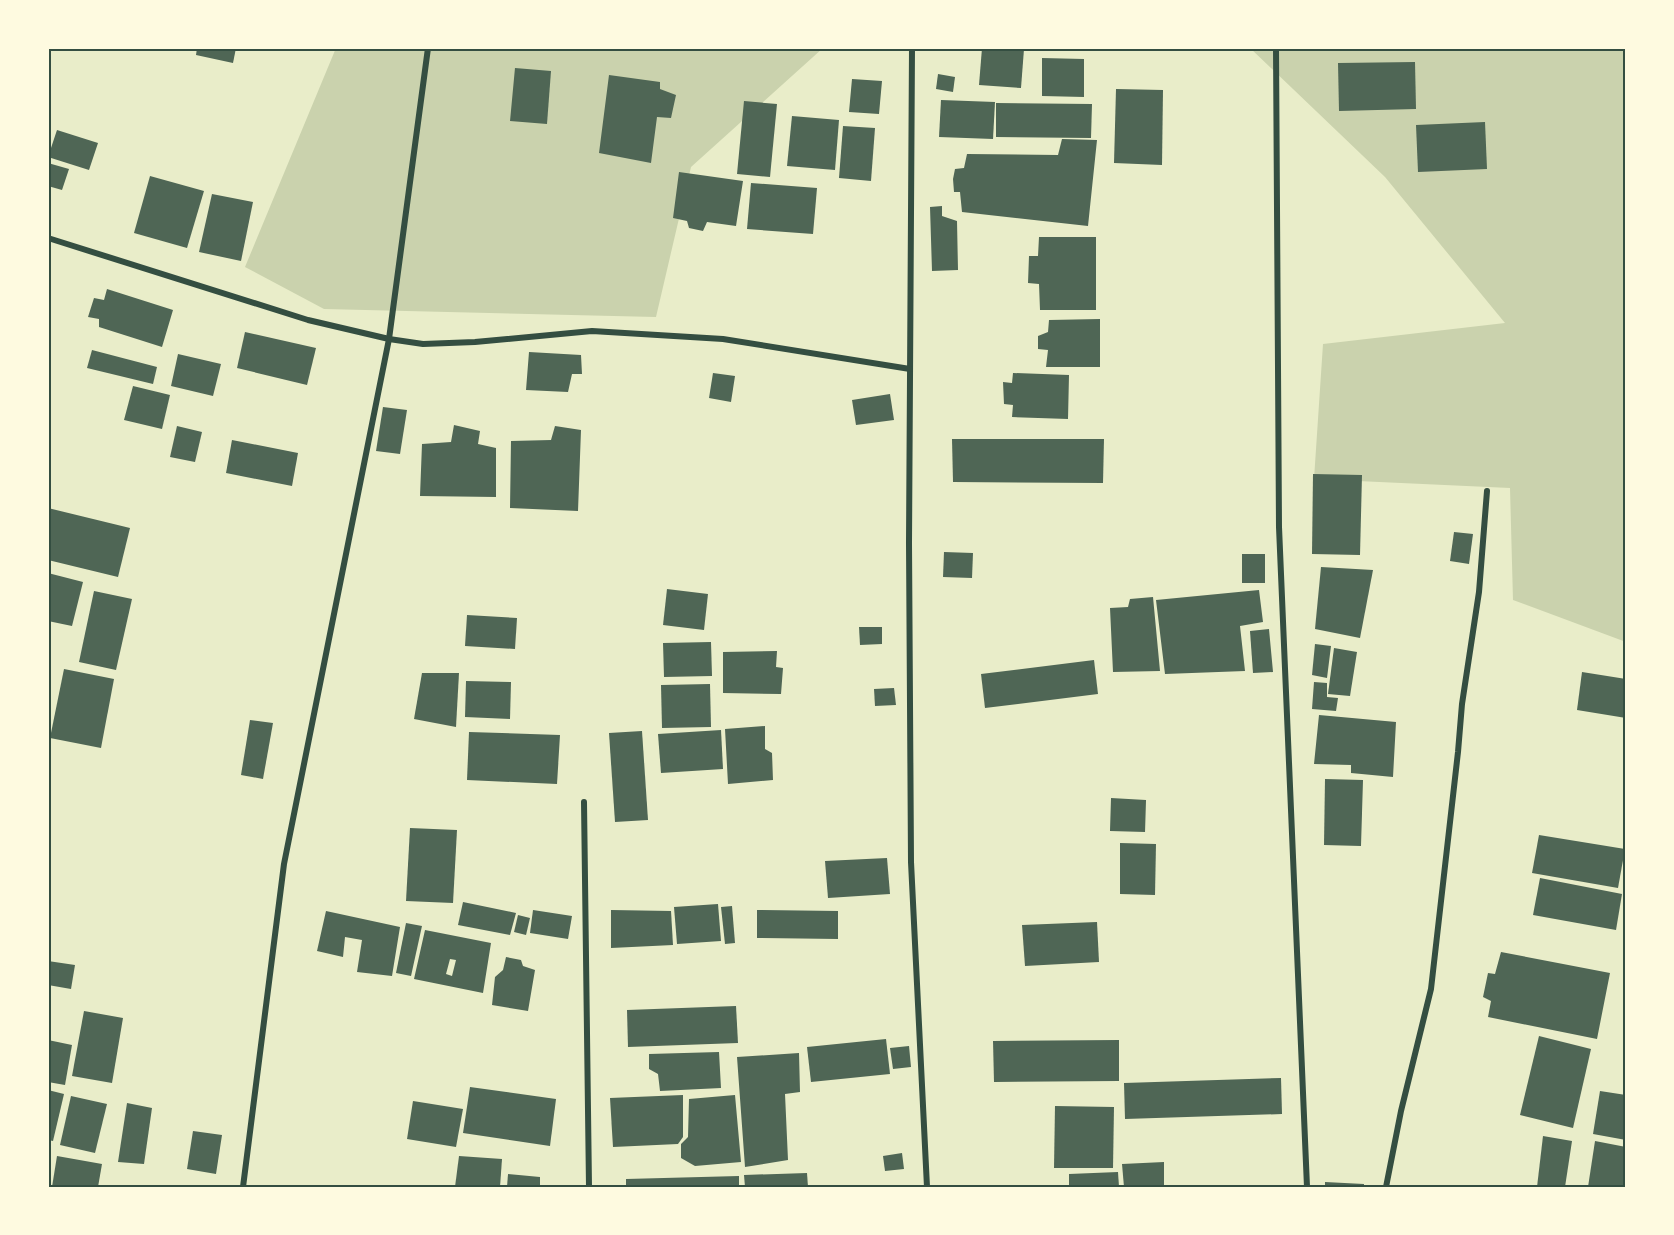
<svg xmlns="http://www.w3.org/2000/svg" width="1674" height="1235" viewBox="0 0 1674 1235" font-family="'Open Sans',sans-serif">
<style>
.green{fill:#cad2ad}
.building{fill:#4f6655;fill-rule:evenodd}
.lines{fill:none;stroke-linecap:round;stroke-linejoin:round}
.minor{stroke:#344e41;stroke-width:6}
.neatline{fill:none;stroke:#344e41;stroke-width:2}
</style>
<rect width="100%" height="100%" fill="#e9edc9"/>
<g class="green">
<path d="M336,48H823L691,167L656,317L324,309L245,267Z"/>
<path d="M1250,48H1626V642L1513,600L1510,488L1314,479L1323,344L1505,323L1385,177Z"/>
</g>
<g class="building">
<path d="M197,48H236L233,63L196,55Z"/>
<path d="M982,48L1024,49L1021,88L979,85Z"/>
<path d="M1042,58L1084,59V97L1042,96Z"/>
<path d="M1415,62L1416,109L1339,111L1338,63Z"/>
<path d="M515,68L551,71L547,124L510,121Z"/>
<path d="M938,74L955,77L953,92L936,89Z"/>
<path d="M609,75L660,82V89L676,95L671,118L657,117L651,163L599,153Z"/>
<path d="M852,79L882,81L879,114L849,112Z"/>
<path d="M1116,89L1163,90L1162,165L1114,163Z"/>
<path d="M941,100L995,102L993,139L939,137Z"/>
<path d="M744,101L777,104L770,177L737,174Z"/>
<path d="M996,103L1092,104L1091,138L996,137Z"/>
<path d="M792,116L839,120L835,170L787,166Z"/>
<path d="M1485,122L1487,169L1418,172L1416,125Z"/>
<path d="M843,126L875,128L871,181L839,178Z"/>
<path d="M57,130L98,143L89,170L48,157Z"/>
<path d="M1062,139L1097,140L1088,226L962,212L960,192H954L953,179L955,169L964,168L967,154L1058,155Z"/>
<path d="M48,163L69,169L62,190L48,186Z"/>
<path d="M679,172L743,181L736,226L707,222L703,231L689,228L687,221L673,218Z"/>
<path d="M150,176L204,191L187,248L134,233Z"/>
<path d="M751,183L817,188L813,234L747,229Z"/>
<path d="M212,194L253,202L241,261L199,252Z"/>
<path d="M942,206V216L957,221L958,270L932,271L930,207Z"/>
<path d="M1039,237H1096V310H1040L1039,284L1028,283L1029,256H1038Z"/>
<path d="M107,289L173,310L162,347L99,327V319L88,317L94,298L104,300Z"/>
<path d="M1100,319V367H1046L1048,350L1038,349V336L1048,332L1049,320Z"/>
<path d="M245,332L316,348L307,385L237,368Z"/>
<path d="M92,350L157,367L153,384L87,368Z"/>
<path d="M529,352L581,355L582,374H572L568,392L526,390Z"/>
<path d="M178,354L221,364L213,396L171,386Z"/>
<path d="M713,373L735,376L731,402L709,398Z"/>
<path d="M1013,373L1069,375L1068,419L1012,417L1013,405L1004,404L1003,382L1012,383Z"/>
<path d="M133,386L170,395L162,429L124,420Z"/>
<path d="M890,394L894,420L856,425L852,400Z"/>
<path d="M383,407L407,410L400,454L376,451Z"/>
<path d="M454,425L480,431L478,444L496,448V497L420,496L422,444L451,442Z"/>
<path d="M177,426L202,432L195,462L170,457Z"/>
<path d="M555,426L581,430L578,511L510,508L511,441L551,440Z"/>
<path d="M952,439H1104L1103,483L953,482Z"/>
<path d="M232,440L298,453L292,486L226,473Z"/>
<path d="M1313,474L1362,475L1360,555L1312,554Z"/>
<path d="M48,508L130,528L118,577L48,560Z"/>
<path d="M1454,532L1473,534L1469,564L1450,561Z"/>
<path d="M944,552L973,553L972,578L943,577Z"/>
<rect x="1242" y="554" width="23" height="29"/>
<path d="M1321,567L1373,570L1360,638L1315,629Z"/>
<path d="M48,573L83,582L72,626L48,621Z"/>
<path d="M667,589L708,594L704,630L663,625Z"/>
<path d="M1259,590L1263,622L1240,626L1245,671L1165,674L1156,600Z"/>
<path d="M94,591L132,599L116,670L79,662Z"/>
<path d="M1153,597L1160,671L1113,672L1110,608L1128,607L1130,599Z"/>
<path d="M467,615L517,618L515,649L465,646Z"/>
<path d="M859,627H882V644L860,645Z"/>
<path d="M1269,629L1273,672L1253,673L1250,631Z"/>
<path d="M711,642L712,676L664,677L663,643Z"/>
<path d="M1315,644L1331,646L1327,678L1312,675Z"/>
<path d="M1334,648L1357,652L1350,696L1328,694Z"/>
<path d="M777,651L776,667L783,668L781,694L723,693V652Z"/>
<path d="M1094,660L1098,694L985,708L981,674Z"/>
<path d="M64,669L114,679L101,748L50,738Z"/>
<path d="M1582,672L1626,679V718L1577,710Z"/>
<path d="M422,673H459L456,727L414,719Z"/>
<path d="M466,681L511,682L510,719L465,717Z"/>
<path d="M1314,682L1327,683V697L1338,698L1336,711L1312,709Z"/>
<path d="M710,684L711,727L662,728L661,685Z"/>
<path d="M894,688L896,705L875,706L874,689Z"/>
<path d="M1319,715L1396,722L1393,777L1351,773V765L1314,764Z"/>
<path d="M250,720L273,723L263,779L241,775Z"/>
<path d="M765,726V749L772,753L773,780L728,784L725,729Z"/>
<path d="M721,730L723,769L661,773L658,734Z"/>
<path d="M642,731L648,820L615,822L609,733Z"/>
<path d="M469,732L560,735L557,784L467,780Z"/>
<path d="M1325,779L1363,780L1361,846L1324,845Z"/>
<path d="M1111,798L1146,800L1145,832L1110,831Z"/>
<path d="M410,828L457,830L453,903L406,901Z"/>
<path d="M1539,835L1625,849L1618,888L1532,873Z"/>
<path d="M1120,843L1156,844L1155,895L1120,894Z"/>
<path d="M887,858L890,894L828,898L825,861Z"/>
<path d="M1540,878L1622,894L1616,930L1533,915Z"/>
<path d="M463,902L516,913L510,935L458,925Z"/>
<path d="M718,904L721,941L677,944L674,907Z"/>
<path d="M732,906L735,943L725,944L721,907Z"/>
<path d="M533,910L572,916L568,939L530,933Z"/>
<path d="M611,910L671,911L673,945L611,948Z"/>
<path d="M757,910L838,911V939L757,938Z"/>
<path d="M326,911L400,927L392,976L357,972L362,940L345,937L343,957L317,951Z"/>
<path d="M518,915L530,918L526,935L514,932Z"/>
<path d="M1097,922L1099,962L1025,966L1022,925Z"/>
<path d="M406,923L422,926L411,976L396,973Z"/>
<path d="M425,930L491,943L483,993L414,979ZM450,959L456,960L452,976L446,974Z"/>
<path d="M1501,952L1610,973L1597,1039L1488,1017L1491,1001L1483,997L1488,973L1495,974Z"/>
<path d="M506,957L521,960L523,966L535,970L528,1011L492,1005L495,977L503,970Z"/>
<path d="M48,961L75,965L71,989L48,985Z"/>
<path d="M736,1006L738,1043L628,1047L627,1010Z"/>
<path d="M84,1011L123,1018L112,1083L72,1076Z"/>
<path d="M1539,1036L1591,1049L1573,1128L1520,1115Z"/>
<path d="M886,1039L890,1074L811,1082L807,1047Z"/>
<path d="M48,1040L72,1045L65,1085L48,1082Z"/>
<path d="M1119,1040V1081L994,1082L993,1041Z"/>
<path d="M909,1046L911,1067L893,1069L890,1048Z"/>
<path d="M719,1052L721,1088L660,1091L658,1074L649,1069V1054Z"/>
<path d="M799,1053L800,1092L785,1094L788,1160L745,1167L737,1057Z"/>
<path d="M1281,1078L1282,1114L1125,1119L1124,1083Z"/>
<path d="M470,1087L556,1099L550,1146L463,1133Z"/>
<path d="M48,1090L64,1094L53,1141L48,1140Z"/>
<path d="M1600,1091L1626,1095V1140L1593,1134Z"/>
<path d="M683,1095V1137L678,1144L613,1147L610,1098Z"/>
<path d="M735,1095L741,1162L695,1166L681,1158V1144L688,1137L689,1099Z"/>
<path d="M71,1096L107,1104L95,1153L60,1145Z"/>
<path d="M413,1101L463,1109L456,1147L407,1139Z"/>
<path d="M127,1103L152,1108L144,1164L118,1162Z"/>
<path d="M1055,1106L1114,1107L1113,1168H1054Z"/>
<path d="M193,1131L222,1135L216,1174L187,1169Z"/>
<path d="M1543,1136L1572,1141L1565,1187H1537Z"/>
<path d="M1595,1141L1626,1147V1169L1623,1187H1588Z"/>
<path d="M902,1153L904,1169L885,1171L883,1156Z"/>
<path d="M57,1156L102,1164L98,1187H52Z"/>
<path d="M459,1156L502,1159L500,1187H455Z"/>
<path d="M1164,1162V1187H1124L1122,1164Z"/>
<path d="M1118,1172L1119,1187H1069V1174Z"/>
<path d="M807,1173L808,1187H745L744,1175Z"/>
<path d="M508,1174L540,1177V1187H507Z"/>
<path d="M739,1176V1187H626V1179Z"/>
<path d="M1325,1182L1364,1184V1187H1325Z"/>
</g>
<g class="lines">
<g class="minor">
<path d="M912,48L909,543L911,862L927,1187"/>
<path d="M1276,48L1279,527L1307,1187"/>
<path d="M48,238L308,320L389,339L423,344L475,342L592,331L723,339L910,369"/>
<path d="M584,802L589,1187"/>
<path d="M243,1187L284,864L389,339L428,48"/>
<path d="M1386,1187L1401,1111L1431,989L1458,752L1462,704L1479,592L1487,491"/>
</g>
</g>
<rect width="1674" height="1235" fill="none" stroke="#fefae0" stroke-width="99"/>
<rect x="50" y="50" width="1574" height="1136" class="neatline"/>
</svg>
